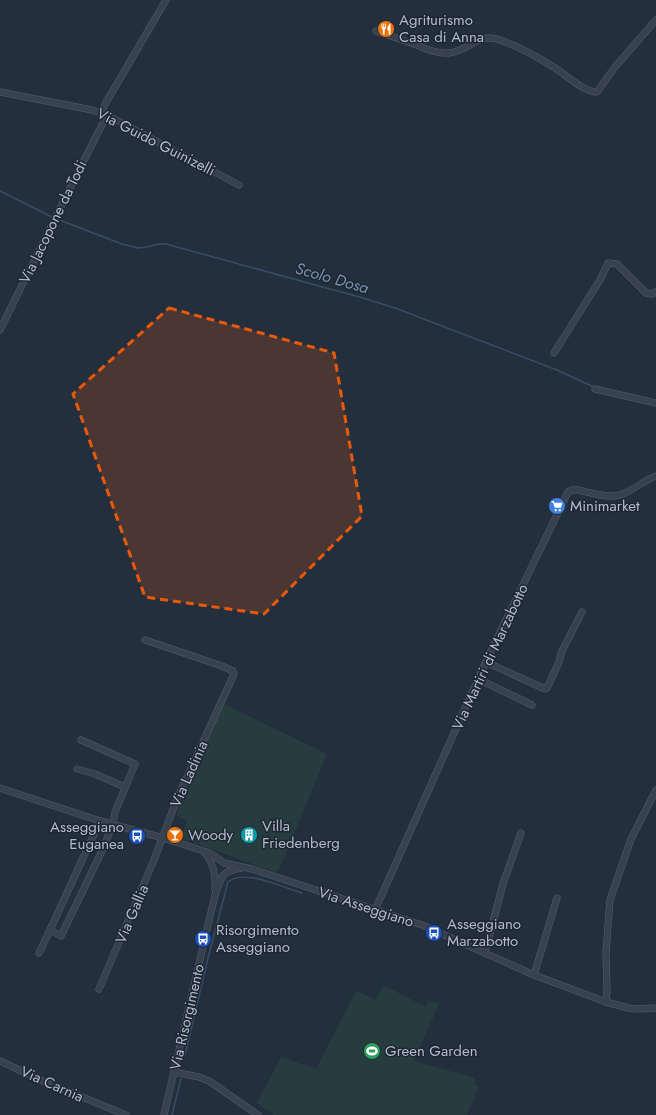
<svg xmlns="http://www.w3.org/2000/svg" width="656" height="1115" viewBox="0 0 656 1115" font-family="Jost,sans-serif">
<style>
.grass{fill:#263c3f}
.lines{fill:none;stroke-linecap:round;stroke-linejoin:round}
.stream{stroke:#394c67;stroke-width:1.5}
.minor-casing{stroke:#565f6c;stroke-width:7}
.minor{stroke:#38414e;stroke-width:6}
.marked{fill:#e8590c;fill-opacity:0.2;stroke:#e8590c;stroke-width:3;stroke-dasharray:8 5;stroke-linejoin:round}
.labels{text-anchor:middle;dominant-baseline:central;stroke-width:3;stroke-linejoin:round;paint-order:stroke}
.poi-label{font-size:15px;fill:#b4bcc9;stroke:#1d2633;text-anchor:start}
.street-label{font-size:15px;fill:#b4bcc9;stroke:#1d2633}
.water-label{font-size:16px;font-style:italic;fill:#7c92b1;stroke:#1d2633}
</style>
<rect width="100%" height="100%" fill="#242f3e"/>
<g class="grass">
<path d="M222,703L327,754L279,870L275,872L181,838L187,821L176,815Z"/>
<path d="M383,985L426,1007L429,1000L439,1004L414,1061L475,1078L474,1084L479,1086L467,1115H274L257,1103L281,1057L316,1069L356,991L376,1000Z"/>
</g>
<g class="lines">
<g class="stream">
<path d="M0,191L54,218"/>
<path d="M57,219L122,244L138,248L147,247L159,244H166L363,298L395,308L557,370L594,387"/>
<path d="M185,1055L208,958L228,882C244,868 284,888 302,893"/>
<path d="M172,1115L181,1079"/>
</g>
<g class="minor-casing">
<g id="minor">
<path d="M376,31C387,35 399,39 411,43C423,47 435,54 449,53C470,51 477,32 500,40C518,46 536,56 552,66C564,73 583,92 597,92L615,67L656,20"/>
<path d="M0,92L92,110L107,115L239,185"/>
<path d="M103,113L104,106L166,0"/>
<path d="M0,330L75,178L107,115"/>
<path d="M554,353L600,280L608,263L617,264L646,293L652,294L656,292"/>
<path d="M595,389L656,403"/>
<path d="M486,662L545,689L547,688L559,662L562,651L582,612"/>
<path d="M478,679L532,705"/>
<path d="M81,740L135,764L115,812L113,824L102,851L61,936L50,930L100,821"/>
<path d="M77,769L95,774L125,787"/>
<path d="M0,788L100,821L163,838L210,853L224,863L252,869L422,925L534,975L606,1002L628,1008L636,1009L656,1008"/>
<path d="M204,852C214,863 216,875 215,889"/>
<path d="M375,910L488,657L568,492L572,490H578C592,493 611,500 625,493C636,488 645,480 656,476"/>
<path d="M485,952L503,884L521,833"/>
<path d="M39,953L50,930"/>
<path d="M534,975L557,898"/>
<path d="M99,989L154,860L177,799L234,674L233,671L222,666L145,640"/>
<path d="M606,1002L607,991L606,952L610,900L631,839L656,790"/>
<path d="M0,1061L38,1079L126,1115"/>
<path d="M174,1072L199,1077L209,1081L258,1115"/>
<path d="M164,1115L215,895C222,876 221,871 242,868"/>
</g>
</g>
<use href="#minor" class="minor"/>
</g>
<path class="marked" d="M169,308L334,353L362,516L264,614L145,597L73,394Z"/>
<defs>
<g id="restaurant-disc" transform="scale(0.9)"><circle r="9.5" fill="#e8710a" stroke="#1d2633"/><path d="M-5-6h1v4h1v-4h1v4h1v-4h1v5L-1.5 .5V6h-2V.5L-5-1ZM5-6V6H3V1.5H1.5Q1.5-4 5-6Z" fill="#fff"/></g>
<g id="supermarket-disc" transform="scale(0.9)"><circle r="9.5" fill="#3f7fe0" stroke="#1d2633"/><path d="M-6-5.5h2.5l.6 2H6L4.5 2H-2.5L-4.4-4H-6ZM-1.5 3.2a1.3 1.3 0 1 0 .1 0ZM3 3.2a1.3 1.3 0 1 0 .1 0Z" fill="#fff"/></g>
<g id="bar-disc" transform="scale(0.9)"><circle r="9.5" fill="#e8710a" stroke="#1d2633"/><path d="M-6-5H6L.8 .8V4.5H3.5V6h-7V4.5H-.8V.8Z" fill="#fff"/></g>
<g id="building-disc" transform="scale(0.9)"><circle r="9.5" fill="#0f9aa8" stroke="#1d2633"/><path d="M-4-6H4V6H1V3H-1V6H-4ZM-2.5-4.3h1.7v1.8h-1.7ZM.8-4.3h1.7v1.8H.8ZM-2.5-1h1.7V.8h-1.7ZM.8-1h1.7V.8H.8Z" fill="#fff"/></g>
<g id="bus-disc" transform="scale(0.9)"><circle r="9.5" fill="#1a4fb4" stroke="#1d2633"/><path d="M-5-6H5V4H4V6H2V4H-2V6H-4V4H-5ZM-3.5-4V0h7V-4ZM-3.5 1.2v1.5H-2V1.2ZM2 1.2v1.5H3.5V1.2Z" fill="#fff"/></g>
<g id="stadium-disc" transform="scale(0.9)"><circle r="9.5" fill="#2e9e5b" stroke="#1d2633"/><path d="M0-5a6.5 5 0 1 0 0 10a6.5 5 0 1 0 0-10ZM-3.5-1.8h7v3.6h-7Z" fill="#fff"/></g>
</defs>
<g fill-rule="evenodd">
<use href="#restaurant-disc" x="386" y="29"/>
<use href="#supermarket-disc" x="557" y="506"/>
<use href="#bar-disc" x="175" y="835"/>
<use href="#building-disc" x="249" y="835"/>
<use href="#bus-disc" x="137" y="836"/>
<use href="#bus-disc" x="434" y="933"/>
<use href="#bus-disc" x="203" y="939"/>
<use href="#stadium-disc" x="372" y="1051"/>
</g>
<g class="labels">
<g class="poi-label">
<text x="399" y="20">Agriturismo<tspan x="399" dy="17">Casa di Anna</tspan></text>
<text x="570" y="506">Minimarket</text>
<text x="262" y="826">Villa<tspan x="262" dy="17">Friedenberg</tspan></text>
<text x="124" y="827" text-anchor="end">Asseggiano<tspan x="124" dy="17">Euganea</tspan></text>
<text x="188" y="835">Woody</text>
<text x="447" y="924">Asseggiano<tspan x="447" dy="17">Marzabotto</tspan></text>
<text x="216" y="930">Risorgimento<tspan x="216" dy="17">Asseggiano</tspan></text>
<text x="385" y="1051">Green Garden</text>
</g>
<g class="street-label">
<text transform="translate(156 142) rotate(27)">Via Guido Guinizelli</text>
<text transform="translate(53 222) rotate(-64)">Via Jacopone da Todi</text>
<text transform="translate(490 657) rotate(-65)">Via Martiri di Marzabotto</text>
<text transform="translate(189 774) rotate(-66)">Via Ladinia</text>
<text transform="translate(366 907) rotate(18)">Via Asseggiano</text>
<text transform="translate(132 914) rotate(-67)">Via Gallia</text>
<text transform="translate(187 1017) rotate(-77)">Via Risorgimento</text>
<text transform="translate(52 1084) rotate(24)">Via Carnia</text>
</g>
<g class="water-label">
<text transform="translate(332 278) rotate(16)">Scolo Dosa</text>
</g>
</g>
</svg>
